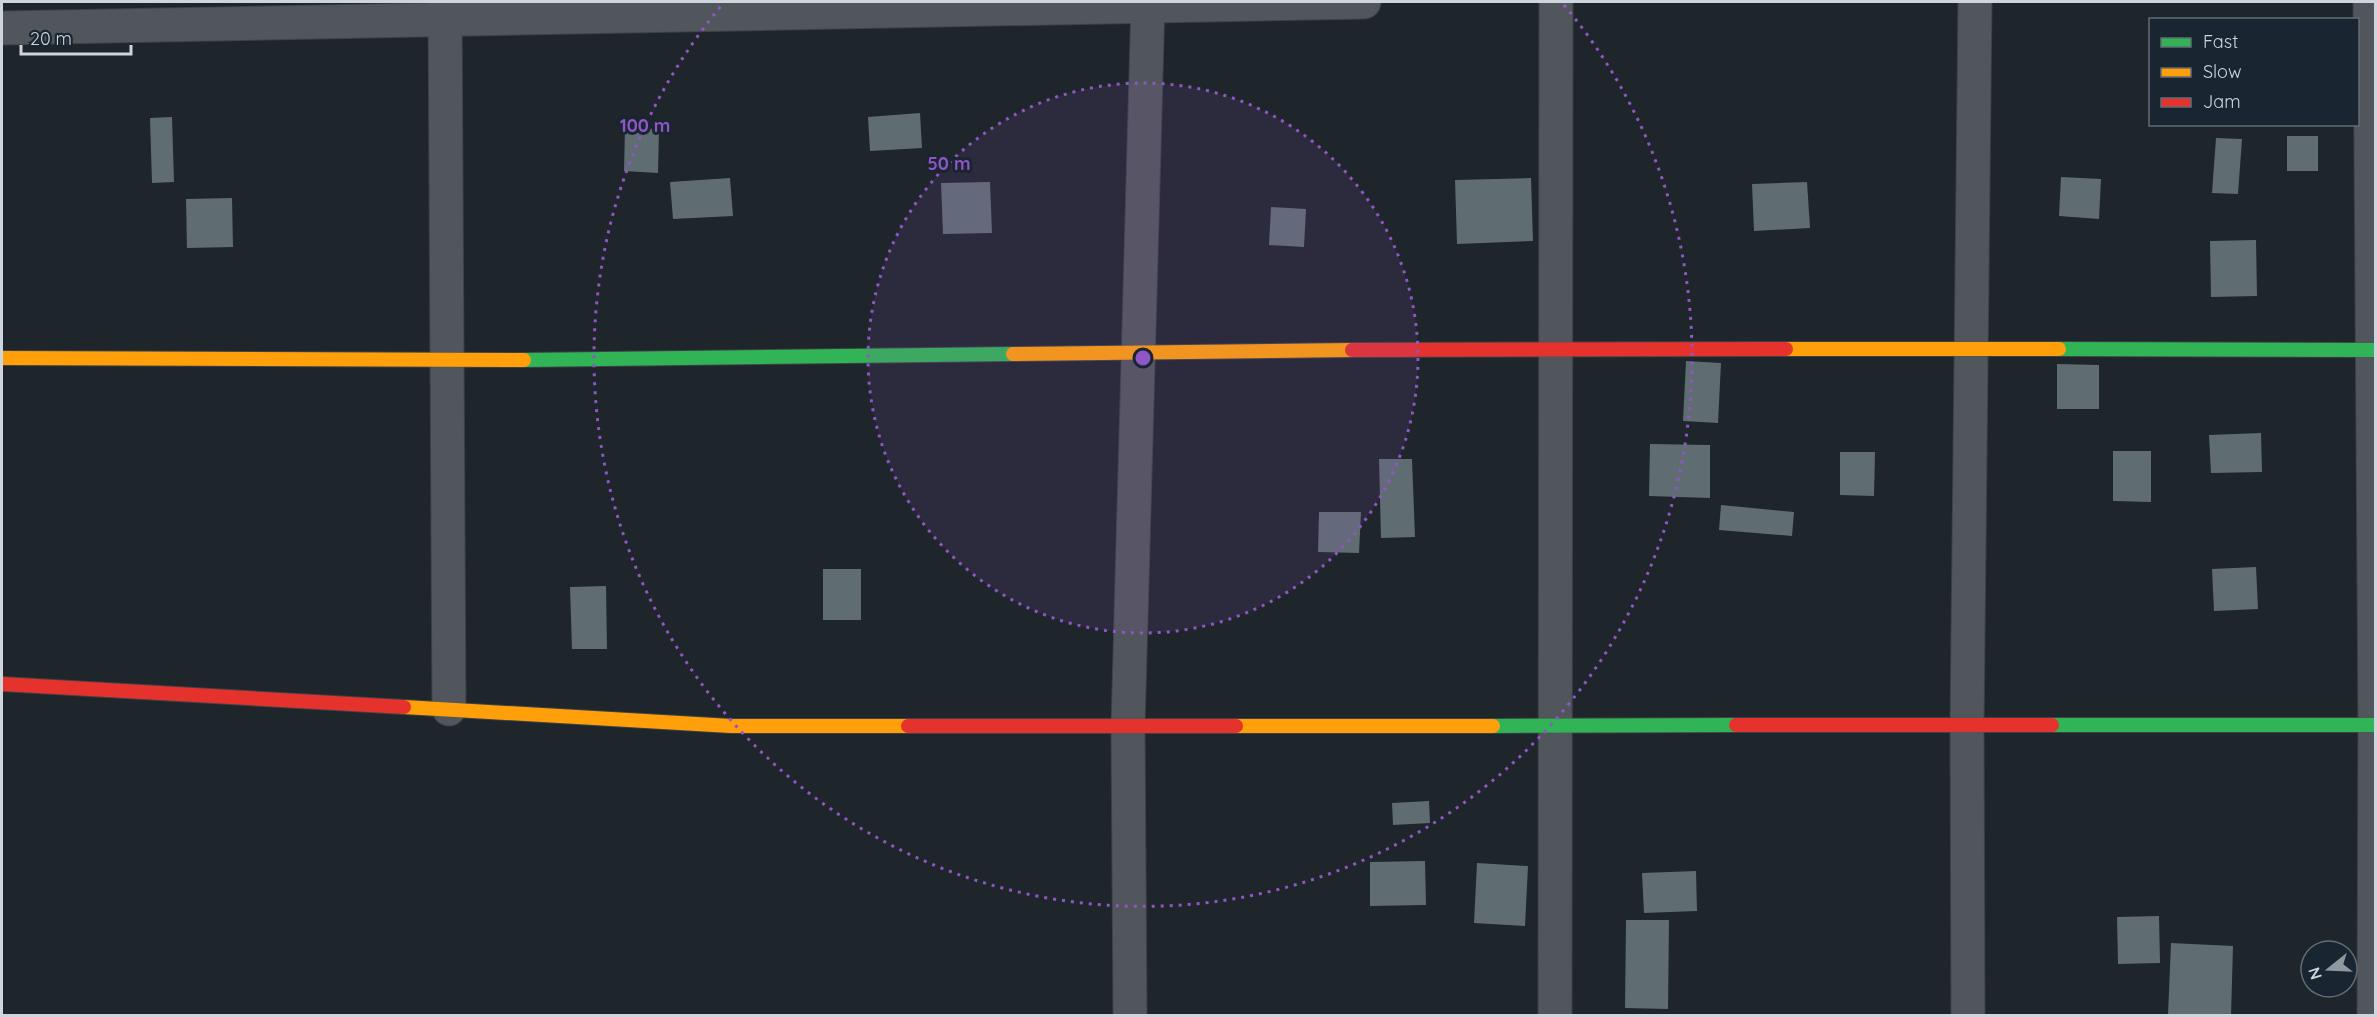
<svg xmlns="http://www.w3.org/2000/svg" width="2377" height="1017" viewBox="0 0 2377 1017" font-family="Quicksand,sans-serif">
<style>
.building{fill:#5f6d72}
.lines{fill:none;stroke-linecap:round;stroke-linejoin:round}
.street-casing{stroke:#3c4247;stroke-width:35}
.fast-casing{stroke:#3c4247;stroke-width:16}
.slow-casing{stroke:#3c4247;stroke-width:16}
.jam-casing{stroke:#3c4247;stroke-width:16}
.street{stroke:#50565b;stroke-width:33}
.fast{stroke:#30b455;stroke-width:14}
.slow{stroke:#ff9f0a;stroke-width:14}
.jam{stroke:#e5322d;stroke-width:14}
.ring{fill:none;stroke:#9056c6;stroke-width:3;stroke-dasharray:3 6}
.centre{fill:#9056c6;stroke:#192530;stroke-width:3}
.ring-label{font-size:18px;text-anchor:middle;font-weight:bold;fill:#9056c6;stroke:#192530;stroke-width:6;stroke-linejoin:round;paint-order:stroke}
</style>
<rect width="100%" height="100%" fill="#1e252b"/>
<g class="building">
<path d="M920,113L922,148L870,151L868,117Z"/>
<path d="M172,117L174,182L152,183L150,118Z"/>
<path d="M625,128L659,129L658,173L624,171Z"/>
<rect x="2287" y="136" width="31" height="35"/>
<path d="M2216,138L2242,139L2238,194L2212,193Z"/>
<path d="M2061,177L2101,179L2099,219L2059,216Z"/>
<path d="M730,178L733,216L673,219L670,182Z"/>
<path d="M1531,178L1533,241L1457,244L1455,180Z"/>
<path d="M990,182L992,233L943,234L941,183Z"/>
<path d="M1807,182L1810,228L1754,231L1752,184Z"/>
<path d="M232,198L233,247L187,248L186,199Z"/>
<path d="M1271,207L1306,209L1304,247L1269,245Z"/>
<path d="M2256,240L2257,296L2211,297L2210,241Z"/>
<path d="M1686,361L1721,363L1718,423L1683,421Z"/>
<path d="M2057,364L2099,365V409H2057Z"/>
<path d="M2261,433L2262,472L2211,473L2209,435Z"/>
<path d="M1650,444L1710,445V498L1649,496Z"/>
<path d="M2113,451H2151V502L2113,501Z"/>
<path d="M1840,452H1875L1874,496L1840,495Z"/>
<path d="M1379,459H1412L1415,537L1381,538Z"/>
<path d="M1721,505L1794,512L1792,536L1719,530Z"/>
<path d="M1319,512H1361L1359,553L1318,552Z"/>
<path d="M2256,567L2258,609L2214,611L2212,569Z"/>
<rect x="823" y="569" width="38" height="51"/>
<path d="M606,586L607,649H572L570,587Z"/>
<path d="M1429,801L1430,823L1393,825L1392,803Z"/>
<path d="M1425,861L1426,905L1370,906V862Z"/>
<path d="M1477,863L1528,866L1525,926L1474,923Z"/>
<path d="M1696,871L1697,911L1644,913L1642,873Z"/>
<path d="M2159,916L2160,963L2118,964L2117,917Z"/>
<path d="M1626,920H1669L1668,1009L1625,1008Z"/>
<path d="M2171,943L2233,946L2231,1016L2168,1015Z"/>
</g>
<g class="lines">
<g class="street-casing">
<g id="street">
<path d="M445,2L449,709"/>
<path d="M2370,2L2375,725L2374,1016"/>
<path d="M2,28L1364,2"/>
<path d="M1130,1016L1128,726L1148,2"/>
<path d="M1555,1016L1556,2"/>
<path d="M1968,1016L1967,725L1975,2"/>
</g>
</g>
<g class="fast-casing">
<g id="fast">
<path d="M2059,349L2376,350"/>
<path d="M524,360L1013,354"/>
<path d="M2052,725H2376"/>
<path d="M1493,726L1736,725"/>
</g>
</g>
<g class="slow-casing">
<g id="slow">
<path d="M1786,349H2059"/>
<path d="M1013,354L1352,350"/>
<path d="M2,358L524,360"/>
<path d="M404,707L731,726H908"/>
<path d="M1236,726H1493"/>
</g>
</g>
<g class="jam-casing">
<g id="jam">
<path d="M1352,350L1786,349"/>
<path d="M2,684L404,707"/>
<path d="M1736,725H2052"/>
<path d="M908,726H1236"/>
</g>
</g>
<use href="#street" class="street"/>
<use href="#fast" class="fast"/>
<use href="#slow" class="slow"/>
<use href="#jam" class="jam"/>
</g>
<circle cx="1143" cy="358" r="275" fill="#9056c6" fill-opacity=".12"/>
<g class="ring">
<circle cx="1143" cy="358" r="275"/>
<path d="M1564 5A549 549 0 1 1 722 5"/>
</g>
<circle cx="1143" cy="358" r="9" class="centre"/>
<g class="ring-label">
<text x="645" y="132">100 m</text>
<text x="949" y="170">50 m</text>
</g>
<rect width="2377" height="1017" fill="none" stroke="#ced6dd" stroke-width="6"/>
<rect x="2149" y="18" width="210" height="108" fill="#192530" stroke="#616c75" stroke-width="1.5"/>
<rect x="2161" y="38" width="30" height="9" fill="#30b455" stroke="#616c75" stroke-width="1.5"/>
<text x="2203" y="48" font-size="18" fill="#ced6dd">Fast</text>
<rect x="2161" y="68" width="30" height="9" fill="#ff9f0a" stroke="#616c75" stroke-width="1.5"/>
<text x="2203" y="78" font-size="18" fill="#ced6dd">Slow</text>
<rect x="2161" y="98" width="30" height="9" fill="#e5322d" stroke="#616c75" stroke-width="1.5"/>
<text x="2203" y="108" font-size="18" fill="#ced6dd">Jam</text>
<g transform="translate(2329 969) rotate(252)"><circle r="28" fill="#192530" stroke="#616c75" stroke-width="1.5"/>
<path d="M0-4.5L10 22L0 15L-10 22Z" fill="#90989f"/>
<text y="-9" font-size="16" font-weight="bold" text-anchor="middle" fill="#ced6dd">N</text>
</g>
<path d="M21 45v9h110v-9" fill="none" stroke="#ced6dd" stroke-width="3"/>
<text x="30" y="45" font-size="18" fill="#ced6dd" stroke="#192530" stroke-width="4.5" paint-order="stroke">20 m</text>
</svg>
